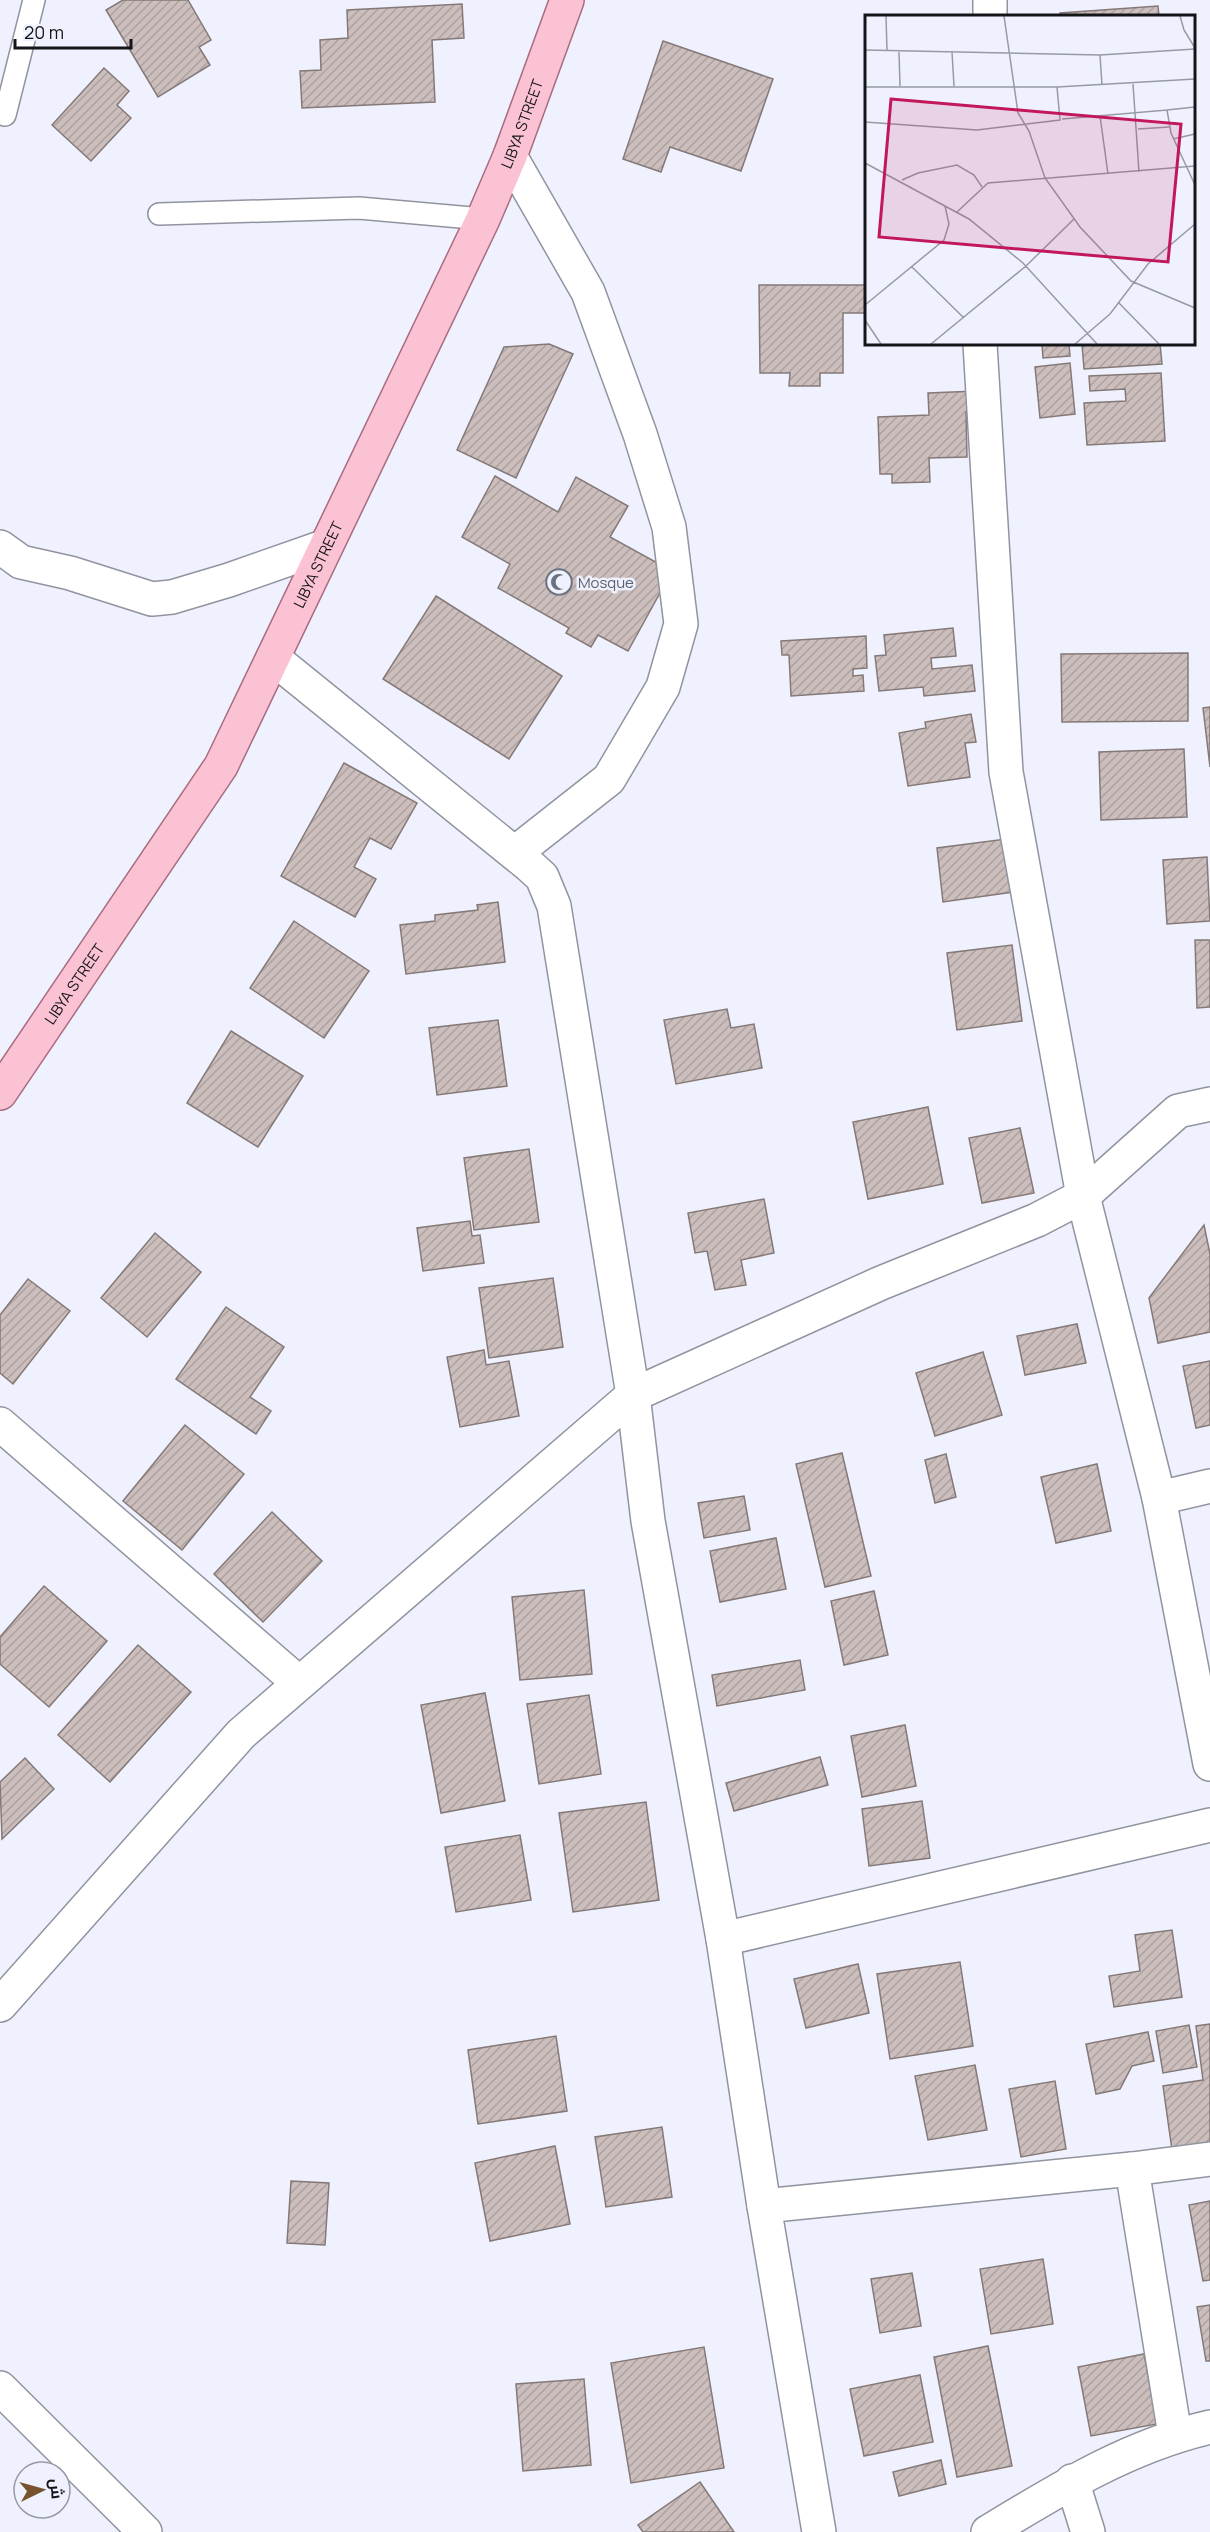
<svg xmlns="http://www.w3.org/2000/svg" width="1210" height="2532" viewBox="0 0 1210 2532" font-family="Manrope,Cairo,sans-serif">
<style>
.building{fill:url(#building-hatch);stroke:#857978;stroke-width:1.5}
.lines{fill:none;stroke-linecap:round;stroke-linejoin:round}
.service-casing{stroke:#91949e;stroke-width:24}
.minor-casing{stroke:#91949e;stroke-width:36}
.primary-casing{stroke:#a96b7f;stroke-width:36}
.service{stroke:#fff;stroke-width:21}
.minor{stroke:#fff;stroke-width:33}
.primary{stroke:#fbc2d3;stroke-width:33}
.labels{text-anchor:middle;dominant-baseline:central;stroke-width:5;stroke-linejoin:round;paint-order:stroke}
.street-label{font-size:15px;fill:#141519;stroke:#eff2fe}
.worship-label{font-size:15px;fill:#5b616d;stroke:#eff2fe;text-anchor:start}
.inset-road{fill:none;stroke:#979aa2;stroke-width:1.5}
.view{fill:#c2185b;fill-opacity:0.15;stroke:#c2185b;stroke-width:3}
.inset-edge{fill:none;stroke:#141519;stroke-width:3}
</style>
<defs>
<pattern id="building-hatch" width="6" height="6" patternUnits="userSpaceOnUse" patternTransform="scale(1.5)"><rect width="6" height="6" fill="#cbbebc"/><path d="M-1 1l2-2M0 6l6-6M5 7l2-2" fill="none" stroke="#ada2a1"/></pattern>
</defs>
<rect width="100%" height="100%" fill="#eff2fe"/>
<g class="building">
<path d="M123,0H188L211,40L199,47L210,65L158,97L106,10Z"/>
<path d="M462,4L464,38L432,40L435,102L302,108L300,71L321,70L320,40L348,38L347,10Z"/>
<path d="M1158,6L1159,16H1060V13Z"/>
<path d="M663,41L773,79L741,171L670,147L661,172L623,159Z"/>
<path d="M104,68L129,91L117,105L131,118L91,161L52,125Z"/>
<path d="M759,285H866V313H843V373H820V386H789L790,373H760Z"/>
<path d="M549,344L573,354L516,478L457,450L504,347Z"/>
<path d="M1042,344H1069L1070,356L1043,358Z"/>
<path d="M1082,344H1160L1162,364L1084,369Z"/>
<path d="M1070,363L1075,414L1040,418L1035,367Z"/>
<path d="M1161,373L1165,441L1087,445L1084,403L1126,401L1125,389L1090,391L1089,376Z"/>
<path d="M977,391L978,412H966L967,457L929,458L930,482L892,483V474H880L878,417L929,415L928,393Z"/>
<path d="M495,476L558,512L576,477L628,506L610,537L672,571L628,651L598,635L591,647L566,633L569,628L498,588L510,564L462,537Z"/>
<path d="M436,596L562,676L509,759L383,679Z"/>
<path d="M953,628L956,656L931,658L932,669L972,665L975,691L924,696L923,687L879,691L875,656L886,655L884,635Z"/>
<path d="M866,636L867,668L853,669V676L863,675L864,691L791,696L789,655H782L781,641Z"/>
<path d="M1188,653V721L1062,722L1061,654Z"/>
<path d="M1210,707V767L1203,708Z"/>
<path d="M971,714L976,742L965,743L970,777L908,786L899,733L926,728L925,722Z"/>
<path d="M1184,749L1187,817L1101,820L1099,752Z"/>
<path d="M344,763L417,803L391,849L370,838L354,867L376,879L355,917L281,876Z"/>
<path d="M1006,839L1013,892L943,902L937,848Z"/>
<path d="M1207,857L1210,921L1167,924L1163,860Z"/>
<path d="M498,902L505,962L406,974L400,925L435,921V915L478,910L477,905Z"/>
<path d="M294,921L369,971L324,1038L250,988Z"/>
<path d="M1195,940H1210V1007L1197,1008Z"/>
<path d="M1012,945L1022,1021L957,1030L947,953Z"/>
<path d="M727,1009L731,1028L754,1024L762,1068L676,1084L664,1020Z"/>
<path d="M498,1020L507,1086L437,1095L429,1028Z"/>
<path d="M231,1031L303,1076L258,1147L187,1103Z"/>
<path d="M928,1107L943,1184L868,1199L853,1122Z"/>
<path d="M1020,1128L1034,1193L982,1203L969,1138Z"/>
<path d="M529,1149L539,1222L474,1230L464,1158Z"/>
<path d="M764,1199L774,1253L741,1260L746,1285L715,1290L707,1251L695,1253L688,1213Z"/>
<path d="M470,1221L472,1236L480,1235L484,1263L423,1271L417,1228Z"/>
<path d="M1204,1225L1210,1254V1332L1158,1343L1149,1298Z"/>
<path d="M155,1233L201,1272L147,1337L101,1298Z"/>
<path d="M553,1278L563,1347L489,1358L479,1288Z"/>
<path d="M28,1279L70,1311L13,1384L0,1373V1315Z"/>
<path d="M226,1307L284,1347L250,1397L271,1411L256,1434L176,1379Z"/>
<path d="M1077,1324L1086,1363L1025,1375L1017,1336Z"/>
<path d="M484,1350L486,1365L509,1361L519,1416L460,1427L447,1357Z"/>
<path d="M983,1352L1002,1415L935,1436L916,1373Z"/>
<path d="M1210,1361V1425L1196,1428L1183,1366Z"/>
<path d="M185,1425L244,1474L182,1550L123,1501Z"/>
<path d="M842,1453L871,1576L825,1587L796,1464Z"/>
<path d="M946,1454L956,1497L935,1503L925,1460Z"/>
<path d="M1097,1464L1111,1531L1056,1543L1041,1477Z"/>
<path d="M744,1496L750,1530L704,1538L698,1503Z"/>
<path d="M272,1512L322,1561L263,1622L214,1574Z"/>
<path d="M776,1538L786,1589L720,1602L710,1551Z"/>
<path d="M44,1586L107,1641L49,1707L0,1664V1637Z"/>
<path d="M584,1590L592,1674L520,1680L512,1597Z"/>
<path d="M874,1591L888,1655L844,1665L831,1601Z"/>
<path d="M138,1645L191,1692L110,1782L58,1735Z"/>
<path d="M800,1660L805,1690L717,1706L712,1675Z"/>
<path d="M485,1693L505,1801L441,1813L421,1705Z"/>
<path d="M589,1695L601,1774L539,1784L527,1704Z"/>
<path d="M905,1725L916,1786L862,1797L851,1736Z"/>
<path d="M820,1757L828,1785L734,1811L726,1783Z"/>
<path d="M25,1758L54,1789L2,1839L0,1782Z"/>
<path d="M922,1801L930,1858L869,1866L862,1809Z"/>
<path d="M646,1802L659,1900L573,1912L559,1813Z"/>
<path d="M520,1835L531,1900L456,1912L445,1847Z"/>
<path d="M1172,1930L1182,1997L1114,2007L1109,1976L1140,1971L1135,1935Z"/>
<path d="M960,1962L973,2046L890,2059L877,1974Z"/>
<path d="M858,1964L869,2013L806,2028L794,1979Z"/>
<path d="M1210,2024V2144L1172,2150L1163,2086L1203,2080L1196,2026Z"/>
<path d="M1189,2025L1197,2067L1163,2073L1156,2031Z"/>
<path d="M1148,2032L1154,2061L1132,2066L1120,2089L1096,2094L1086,2044Z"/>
<path d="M556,2036L567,2111L478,2124L468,2050Z"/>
<path d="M975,2065L987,2130L928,2140L915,2076Z"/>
<path d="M1055,2081L1066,2149L1021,2157L1009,2089Z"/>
<path d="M662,2127L672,2197L606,2207L595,2137Z"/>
<path d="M555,2146L570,2224L490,2241L475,2163Z"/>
<path d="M291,2181L329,2183L325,2245L287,2243Z"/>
<path d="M1210,2201V2280L1203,2281L1189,2205Z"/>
<path d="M1043,2259L1053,2324L991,2334L980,2269Z"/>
<path d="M912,2273L921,2326L880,2333L871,2279Z"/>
<path d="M1210,2305V2361H1206L1197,2307Z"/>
<path d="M988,2346L1012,2466L957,2477L934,2357Z"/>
<path d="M704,2347L724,2468L631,2483L611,2363Z"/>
<path d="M1144,2354L1157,2424L1091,2436L1078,2367Z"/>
<path d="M920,2375L933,2442L864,2456L850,2389Z"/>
<path d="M584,2379L591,2465L523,2471L516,2384Z"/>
<path d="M941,2460L946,2484L899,2496L893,2472Z"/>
<path d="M700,2482L734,2532H643L638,2525Z"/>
</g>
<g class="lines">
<g class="service-casing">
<g id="service">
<path d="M5,115L34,0"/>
<path d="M159,214L359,208L483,219"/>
</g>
</g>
<g class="minor-casing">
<g id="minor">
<path d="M990,16V0"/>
<path d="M510,156L588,292L640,434L669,527L681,624L663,687L609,779L515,853"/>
<path d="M980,344L1006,772L1083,1196L1159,1498L1210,1486"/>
<path d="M0,547L21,562L70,573L152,599L172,597L229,580L326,546"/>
<path d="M273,658L530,866L542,877L554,906L633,1395L648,1521L723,1939L764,2206L819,2532"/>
<path d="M0,1424L299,1683"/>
<path d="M1159,1498L1210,1764"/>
<path d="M723,1939L1210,1825"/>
<path d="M0,2005L241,1734L633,1395L881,1283L1037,1220L1083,1196L1178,1111L1210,1104"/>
<path d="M1132,2169L1175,2435"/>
<path d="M764,2206L1132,2169L1210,2159"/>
<path d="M0,2388L145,2532"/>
<path d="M1072,2481L1088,2532"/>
<path d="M988,2532C1059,2489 1128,2446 1210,2427"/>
</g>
</g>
<g class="primary-casing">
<g id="primary">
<path id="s1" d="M0,1093L221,766L483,219L510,156L567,0"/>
</g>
</g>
<use href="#service" class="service"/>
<use href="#minor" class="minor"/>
<use href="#primary" class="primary"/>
</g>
<defs>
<g id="mosque-ring" transform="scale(1.35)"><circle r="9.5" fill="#eff2fe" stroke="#6b7280" stroke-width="1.5"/><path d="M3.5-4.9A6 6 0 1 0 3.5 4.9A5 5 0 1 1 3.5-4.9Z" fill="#6b7280"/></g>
</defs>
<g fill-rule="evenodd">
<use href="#mosque-ring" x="559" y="582"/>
</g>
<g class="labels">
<g class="street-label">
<text stroke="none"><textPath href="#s1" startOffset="1104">LIBYA STREET</textPath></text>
<text stroke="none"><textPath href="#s1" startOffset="618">LIBYA STREET</textPath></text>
<text stroke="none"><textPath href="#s1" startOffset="132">LIBYA STREET</textPath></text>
</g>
<g class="worship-label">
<text x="578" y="582">Mosque</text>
</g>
</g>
<g transform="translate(865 15)">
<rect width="330" height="330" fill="#eff2fe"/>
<path class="inset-road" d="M21,1L22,36M139,1L153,98L164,116L180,163L215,212L266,266L330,293M315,1L319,15L330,33M0,35L235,40L330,34M34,37L35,71M87,37L89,71M235,40L237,70M268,69L274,157M0,72H192L330,64M302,95L330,92M235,101L243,159M197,104L302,95L306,118L330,170M0,107L112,115L195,105L192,72M273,114L304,112M308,124L330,119M0,148L104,204L158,248L232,329M37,165L53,158L92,150L109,160L117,172M92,197L123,168L330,151M46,251L99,303M253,287L294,329M0,290L79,225L84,209L80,191M0,305L16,329M66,329L161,251L209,204M210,329L245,299L283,249L330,209"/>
<path class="view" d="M26,84L316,109L303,247L14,222Z"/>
<rect width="330" height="330" class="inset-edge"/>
</g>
<g transform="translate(42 2490) rotate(85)"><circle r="28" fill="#eff2fe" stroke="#979aa2" stroke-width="1.5"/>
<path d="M0-4.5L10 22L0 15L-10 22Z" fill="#78542e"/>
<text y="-9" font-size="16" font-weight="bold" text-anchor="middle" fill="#141519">ش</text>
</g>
<path d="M15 39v9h116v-9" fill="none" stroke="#141519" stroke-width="3"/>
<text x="24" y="39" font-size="18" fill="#141519" stroke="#eff2fe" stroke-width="4.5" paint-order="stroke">20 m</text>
</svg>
